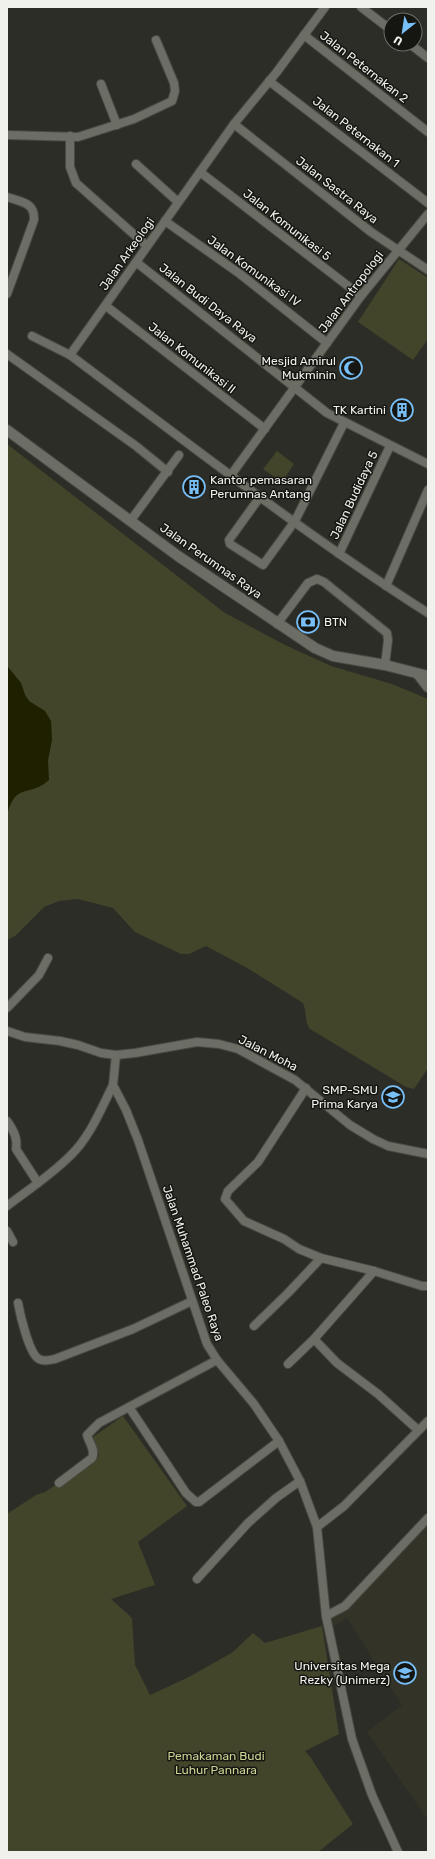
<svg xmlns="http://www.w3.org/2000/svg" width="435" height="1859" viewBox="0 0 435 1859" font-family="Rubik,sans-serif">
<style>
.built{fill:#333427}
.green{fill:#43452a}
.water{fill:#1f2000}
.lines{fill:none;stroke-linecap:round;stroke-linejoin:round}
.street-casing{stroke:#4a4a44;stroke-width:10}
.secondary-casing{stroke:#4a4a44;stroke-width:12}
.street{stroke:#6c6d65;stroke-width:8}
.secondary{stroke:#6c6d65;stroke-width:10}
.labels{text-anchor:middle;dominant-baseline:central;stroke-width:3;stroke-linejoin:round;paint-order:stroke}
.street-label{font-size:12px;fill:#f0f0ec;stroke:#151512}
.poi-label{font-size:12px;fill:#f0f0ec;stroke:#151512;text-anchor:end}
.park-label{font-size:12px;fill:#ced393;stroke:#151512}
</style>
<rect width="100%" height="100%" fill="#2d2d27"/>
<path class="built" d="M428,1514V1820L367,1732L402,1705L347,1618L332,1627L328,1615Z"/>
<g class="green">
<path d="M399,259L428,278V339L413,360L358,322Z"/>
<path d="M7,444L225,613L285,645L331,666L392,684L428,699V1068L414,1089L406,1087L310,1029C304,1021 307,1012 303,1003L249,969L206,946L189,954H181L135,932L113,908L78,899L59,901L44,907L15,936L7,940V814L11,800L17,794L48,780V760L52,739L25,695L21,683L7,666Z"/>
<path d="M277,451L294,464L282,482L263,469Z"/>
<path d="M123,1416L187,1506L138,1542L155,1585L111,1599L132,1618L135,1665L150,1695L189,1677L233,1652L253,1633L265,1643L322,1626L339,1734L305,1751L311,1758L353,1824L318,1852H7V1514L36,1495L45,1492L99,1456L93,1437Z"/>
</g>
<path class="water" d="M7,666L21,683L25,695L29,701L45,711L51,721L52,739L48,760L49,780C29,798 17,781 7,814Z"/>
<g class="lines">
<g class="street-casing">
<g id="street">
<path d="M325,7L276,73L234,124L70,355C188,443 304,534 428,613"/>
<path d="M361,7L391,30"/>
<path d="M304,35L428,132"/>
<path d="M410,44L428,58"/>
<path d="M269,81L428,203"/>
<path d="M101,84L117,125"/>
<path d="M234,124L371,232L428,270"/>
<path d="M7,135L78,137L134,119L172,101L175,91L174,83L156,40"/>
<path d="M70,136V167L76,183L147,246"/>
<path d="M136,164L178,202"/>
<path d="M200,172L361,296"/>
<path d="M7,197C21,202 35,202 34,220L7,294"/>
<path d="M165,221L240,274L327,343"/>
<path d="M136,262L327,413L428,464"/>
<path d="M106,306L265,429"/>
<path d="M32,336L70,355"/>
<path d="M7,354L136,446L168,472"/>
<path d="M231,475L361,296L428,214"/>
<path d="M260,497L229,540L230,544L263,565L295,521L344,423"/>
<path d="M131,520L179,455"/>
<path d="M339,554L390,446"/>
<path d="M386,586L428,490"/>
<path d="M277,624L308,583L317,579L324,582L387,633L388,640L385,665"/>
<path d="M7,1008L39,975L48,958"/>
<path d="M7,1031L25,1037L60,1041L78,1045L101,1053L116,1055L135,1053L197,1042L219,1044L238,1049L295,1080L350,1125L373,1139L388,1146L428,1154"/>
<path d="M116,1055L113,1085L126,1110L138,1140L207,1344L217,1360L254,1404L279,1441L300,1481L317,1527L326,1616L352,1739L372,1795L398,1852"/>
<path d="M306,1088L258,1162L228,1191L225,1199L244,1221L284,1239L299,1249L321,1258"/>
<path d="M7,1121C13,1129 18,1139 16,1149L38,1183"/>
<path d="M7,1206C28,1190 51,1175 70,1156C90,1137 101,1109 113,1085"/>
<path d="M7,1231L13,1242"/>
<path d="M18,1303C20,1314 29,1354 39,1359C44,1362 50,1360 55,1359L133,1329L192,1301"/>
<path d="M254,1326L288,1293L321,1258L374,1271L422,1286H428"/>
<path d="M314,1339L337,1363L378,1394L418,1430"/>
<path d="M288,1364L314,1339L374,1271"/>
<path d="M129,1407L186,1493L196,1502H199L279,1441"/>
<path d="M59,1483L92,1458C96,1450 89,1443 87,1435L99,1423L217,1360"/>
<path d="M317,1527L344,1506L428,1421"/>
<path d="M197,1579L248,1523L276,1498L300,1481"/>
<path d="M326,1616L345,1606L428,1518"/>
</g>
</g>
<g class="secondary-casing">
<g id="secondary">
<path d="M7,430L178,556L315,648L333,656L385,665L428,676"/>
<path d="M418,674L428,687"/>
</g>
</g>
<use href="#street" class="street"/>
<use href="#secondary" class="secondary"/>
</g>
<defs>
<g id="mosque-ring" transform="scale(1.15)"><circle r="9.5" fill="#151512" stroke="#78bff7" stroke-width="1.5"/><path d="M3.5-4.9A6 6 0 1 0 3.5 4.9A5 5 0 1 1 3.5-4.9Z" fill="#78bff7"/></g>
<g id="building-ring" transform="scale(1.15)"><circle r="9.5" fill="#151512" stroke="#78bff7" stroke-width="1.5"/><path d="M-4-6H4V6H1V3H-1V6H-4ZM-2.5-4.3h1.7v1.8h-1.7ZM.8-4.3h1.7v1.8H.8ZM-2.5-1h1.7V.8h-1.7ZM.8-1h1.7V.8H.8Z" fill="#78bff7"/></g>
<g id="bank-ring" transform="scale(1.15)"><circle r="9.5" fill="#151512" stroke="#78bff7" stroke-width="1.5"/><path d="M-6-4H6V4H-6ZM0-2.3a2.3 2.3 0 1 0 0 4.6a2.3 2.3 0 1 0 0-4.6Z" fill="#78bff7"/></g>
<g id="school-ring" transform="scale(1.15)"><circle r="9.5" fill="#151512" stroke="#78bff7" stroke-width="1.5"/><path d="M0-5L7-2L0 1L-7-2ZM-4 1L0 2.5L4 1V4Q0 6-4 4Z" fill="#78bff7"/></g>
<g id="university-ring" transform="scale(1.15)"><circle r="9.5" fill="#151512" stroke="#78bff7" stroke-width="1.5"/><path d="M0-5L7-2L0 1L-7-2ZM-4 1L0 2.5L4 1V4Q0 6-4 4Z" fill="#78bff7"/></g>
</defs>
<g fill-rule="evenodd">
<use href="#mosque-ring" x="351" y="368"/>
<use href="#building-ring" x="402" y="410"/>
<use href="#building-ring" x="194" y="487"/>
<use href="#bank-ring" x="308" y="622"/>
<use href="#school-ring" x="393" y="1097"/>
<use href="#university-ring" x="405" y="1673"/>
</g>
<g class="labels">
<g class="street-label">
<text transform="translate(364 67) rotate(38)">Jalan Peternakan 2</text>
<text transform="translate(356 132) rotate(38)">Jalan Peternakan 1</text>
<text transform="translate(337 190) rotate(38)">Jalan Sastra Raya</text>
<text transform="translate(287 225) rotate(38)">Jalan Komunikasi 5</text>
<text transform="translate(127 254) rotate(-55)">Jalan Arkeologi</text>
<text transform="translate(254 271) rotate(36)">Jalan Komunikasi IV</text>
<text transform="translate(351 292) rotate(-53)">Jalan Antropologi</text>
<text transform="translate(208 303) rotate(38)">Jalan Budi Daya Raya</text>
<text transform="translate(192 358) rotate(38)">Jalan Komunikasi II</text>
<text transform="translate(354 495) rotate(-65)">Jalan Budidaya 5</text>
<text transform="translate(211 561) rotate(35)">Jalan Perumnas Raya</text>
<text transform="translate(268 1053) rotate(27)">Jalan Moha</text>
<text transform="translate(193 1263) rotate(71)">Jalan Muhammad Paleo Raya</text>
</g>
<g class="poi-label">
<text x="336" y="361">Mesjid Amirul<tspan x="336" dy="14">Mukminin</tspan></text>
<text x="386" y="410">TK Kartini</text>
<text x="210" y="480" text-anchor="start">Kantor pemasaran<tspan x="210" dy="14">Perumnas Antang</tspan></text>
<text x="324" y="622" text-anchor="start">BTN</text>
<text x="378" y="1090">SMP-SMU<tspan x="378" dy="14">Prima Karya</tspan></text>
<text x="390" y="1666">Universitas Mega<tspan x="390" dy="14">Rezky (Unimerz)</tspan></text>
</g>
<g class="park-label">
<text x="216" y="1756">Pemakaman Budi<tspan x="216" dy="14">Luhur Pannara</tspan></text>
</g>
</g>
<rect width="435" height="1859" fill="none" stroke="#f0f0ec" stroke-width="16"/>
<g transform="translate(403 32) rotate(210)"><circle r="19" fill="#151512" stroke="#6d6d69"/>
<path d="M0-3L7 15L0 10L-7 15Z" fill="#78bff7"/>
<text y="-6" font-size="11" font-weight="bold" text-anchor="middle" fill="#f0f0ec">U</text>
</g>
</svg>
